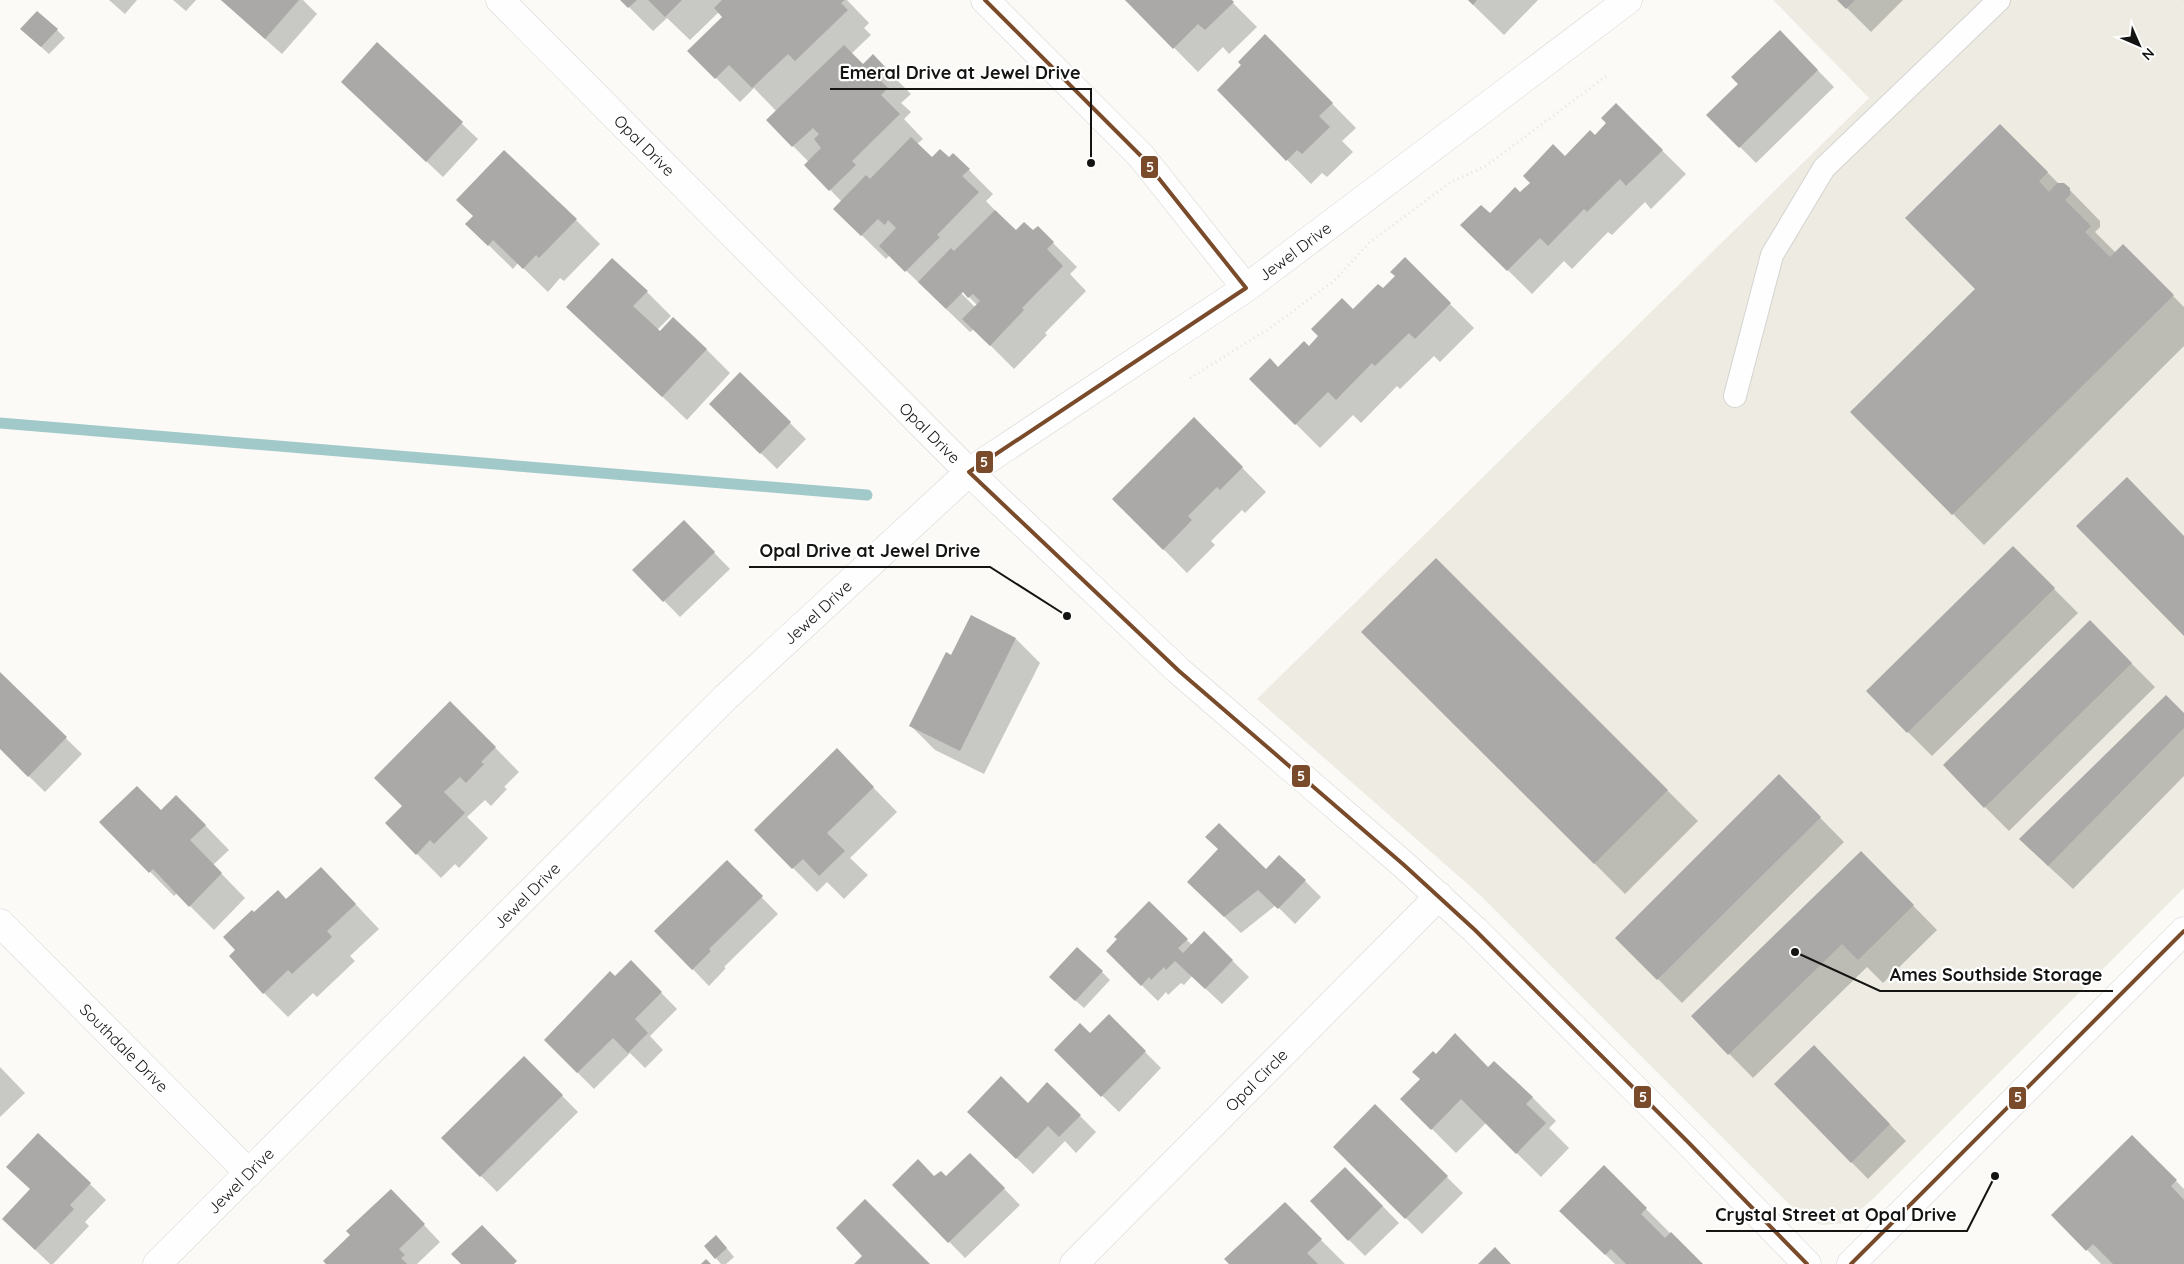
<svg xmlns="http://www.w3.org/2000/svg" width="2184" height="1264" viewBox="0 0 2184 1264" font-family="Quicksand,sans-serif">
<style>
.built{fill:#edebe2}
.shadow{fill:#0003;fill-rule:evenodd}
.lines{fill:none;stroke-linecap:round;stroke-linejoin:round}
.stream{stroke:#a1c9ca;stroke-width:11}
.building{fill:#aaa9a7}
.service-casing{stroke:#d5d4d1;stroke-width:24}
.minor-casing{stroke:#d5d4d1;stroke-width:29}
.path{stroke:#e4e4e3;stroke-width:3;stroke-dasharray:1 4;stroke-linecap:butt}
.service{stroke:#fefefe;stroke-width:22}
.minor{stroke:#fefefe;stroke-width:28}
.bus-1-casing{stroke:#fff;stroke-width:8}
.bus-1{stroke:#7a4b2a;stroke-width:4}
.labels{text-anchor:middle;dominant-baseline:central;stroke-width:4.5;stroke-linejoin:round;paint-order:stroke}
.street-label{font-size:16px;fill:#141412;stroke:#fff}
.leader{fill:none;stroke:#141412;stroke-width:2}
.callout-dot{fill:#141412;stroke:#fff;stroke-width:2}
.callout-label{font-size:18px;text-anchor:middle;font-weight:bold;fill:#141412;stroke:#fff;stroke-width:4.5;stroke-linejoin:round;paint-order:stroke}
.line-badge{stroke:#fff;stroke-width:2}
.badge-label{font-size:14px;text-anchor:middle;font-weight:bold;fill:#fff}
</style>
<rect width="100%" height="100%" fill="#fbfaf6"/>
<path class="built" d="M1773,0H2184V888L1874,1198L1845,1223L1822,1225L1801,1216L1480,895L1257,699L1869,98Z"/>
<g class="shadow">
<path d="M109,0H137L125,14Z"/>
<path d="M173,0H196L186,11Z"/>
<path d="M221,0H303L317,14L282,54Z"/>
<path d="M622,0H847L869,23L864,28L871,35L851,54L863,66L873,56L911,94L901,103L911,112L904,119L923,139L917,144L932,159H949L953,154L993,194L986,201L1016,232H1033L1053,243L1077,267L1070,274L1086,291L1045,333L1047,335L1014,369L974,329L970,332L890,255L886,259L835,209L842,202L806,165L809,162L768,121L777,112L754,88L740,102L689,51L724,17L719,12L690,40L667,18L653,31ZM959,287L977,305V309L957,289Z"/>
<path d="M1127,0H1230L1257,27L1229,54L1223,47L1198,72Z"/>
<path d="M1468,0H1538L1504,35Z"/>
<path d="M1839,0H1903L1871,32Z"/>
<path d="M57,30L65,38L49,54L30,37Z"/>
<path d="M377,44L478,139L443,177L359,98Z"/>
<path d="M1796,48L1834,87L1756,163L1708,115Z"/>
<path d="M1289,60L1356,128L1342,141L1353,152L1327,177L1322,173L1311,184L1218,90Z"/>
<path d="M1616,105L1686,174L1651,209L1645,202L1612,235L1608,232L1572,269L1564,261L1532,294L1462,225L1490,214L1520,194L1565,157L1595,136L1608,123Z"/>
<path d="M2000,125L2059,184H2064L2100,221V227L2095,232L2116,253L2123,246L2184,307V346L1984,545L1852,412L1976,289Z"/>
<path d="M576,220L600,244L564,281L560,278L548,292L518,263L513,269L467,224Z"/>
<path d="M1405,259L1474,328L1440,362L1434,356L1400,389L1397,386L1361,423L1353,415L1320,448L1251,379L1278,368L1309,348L1353,311L1383,290L1397,276Z"/>
<path d="M647,292L671,316L657,330L706,349L730,373L687,420L568,307Z"/>
<path d="M741,374L806,439L777,469L711,404Z"/>
<path d="M1194,419L1266,492L1245,513L1242,510L1211,541L1215,545L1187,573L1114,499Z"/>
<path d="M684,522L730,569L680,617L634,570Z"/>
<path d="M2013,548L2078,613L1932,756L1867,691Z"/>
<path d="M1436,559L1698,821L1625,894L1363,632Z"/>
<path d="M2090,622L2155,687L2009,831L1985,807Z"/>
<path d="M1016,639L1040,663L984,774L935,750L911,726L952,656Z"/>
<path d="M0,674L82,754L45,792L0,748Z"/>
<path d="M450,702L519,772L504,787L507,789L491,806L485,800L467,817L488,838L459,868L455,864L441,878L386,823L404,806Z"/>
<path d="M2184,715V776L2073,889L2045,863Z"/>
<path d="M837,750L897,812L850,858L868,875L844,899L827,882L817,892L755,830Z"/>
<path d="M1779,776L1844,842L1682,1003L1617,938Z"/>
<path d="M161,812L200,820L229,850L213,865L245,898L214,930L177,893L174,896L101,822Z"/>
<path d="M727,862L778,914L724,967L726,968L709,986L656,931Z"/>
<path d="M1266,870L1305,881L1321,897L1295,924L1276,905L1241,933L1205,898Z"/>
<path d="M1884,876L1937,930L1883,983L1867,967L1753,1078L1692,1016Z"/>
<path d="M345,893L379,929L350,956L355,961L317,997L313,993L288,1017L264,993L237,950L287,901Z"/>
<path d="M1149,903L1192,945L1204,933L1249,977L1222,1004L1192,976L1184,985L1181,983L1168,995L1166,992L1158,1001L1124,968Z"/>
<path d="M631,962L677,1009L650,1036L663,1050L645,1068L630,1053L594,1089L545,1040Z"/>
<path d="M1102,972L1110,980L1084,1008L1058,985Z"/>
<path d="M1109,1016L1161,1068L1119,1112L1055,1050L1090,1035Z"/>
<path d="M1436,1055L1488,1069L1512,1080L1514,1079L1556,1121L1549,1128L1569,1148L1541,1177L1486,1123L1456,1153L1402,1099L1421,1080Z"/>
<path d="M524,1057L578,1112L497,1192L443,1138Z"/>
<path d="M1830,1063L1906,1141L1868,1179L1775,1084Z"/>
<path d="M0,1067L25,1093L0,1117Z"/>
<path d="M1028,1104L1080,1116L1096,1132L1076,1153L1065,1141L1033,1174L985,1128Z"/>
<path d="M1375,1106L1463,1193L1422,1234L1334,1147Z"/>
<path d="M2132,1137L2184,1189V1264H2101L2053,1215Z"/>
<path d="M970,1154L1020,1205L965,1258L894,1185L935,1178H946Z"/>
<path d="M1604,1167L1701,1264H1615L1561,1211Z"/>
<path d="M90,1184L106,1200L85,1222L89,1226L53,1264H50L20,1235Z"/>
<path d="M1362,1185L1399,1223L1365,1256L1349,1240Z"/>
<path d="M1285,1204L1345,1264H1230Z"/>
<path d="M407,1207L440,1242L417,1264H327Z"/>
<path d="M724,1245L734,1257L726,1264H721L716,1258Z"/>
</g>
<g class="lines">
<path class="stream" d="M0,423L867,495"/>
</g>
<g class="building">
<path d="M221,0H299L265,39Z"/>
<path d="M620,0H637L628,8Z"/>
<path d="M648,0H682L665,17Z"/>
<path d="M722,0H845L841,3L848,10L795,61L788,54L752,88L729,65L715,79L687,51L722,17L714,8Z"/>
<path d="M1125,0H1232L1234,2L1205,30L1198,24L1173,49Z"/>
<path d="M1468,0H1477L1473,5Z"/>
<path d="M1837,0H1855L1846,9Z"/>
<path d="M37,11L58,29L41,47L20,29Z"/>
<path d="M1780,30L1818,70L1739,148L1706,115L1738,84L1731,77Z"/>
<path d="M1265,34L1333,103L1319,116L1330,127L1302,154L1297,150L1286,161L1217,90L1241,65L1238,62Z"/>
<path d="M377,42L463,122L426,162L341,82Z"/>
<path d="M844,45L863,64L873,54L888,70L878,78L888,88L881,95L900,114L852,161L856,165L829,191L804,165L821,148L814,139L819,134L813,128L792,147L766,120Z"/>
<path d="M1616,103L1663,150L1626,186L1620,179L1587,212L1584,209L1548,246L1540,238L1507,271L1460,225L1481,205L1490,213L1515,187L1520,192L1530,183L1523,176L1553,144L1565,156L1590,130L1595,135L1606,123L1601,118Z"/>
<path d="M2000,124L2048,172L2039,181L2049,192L2057,183H2064L2070,188V195L2065,200L2091,226L2085,232L2110,257L2123,244L2174,295L1952,515L1850,412L1975,289L1905,218Z"/>
<path d="M911,137L932,157L940,149L949,157L953,153L970,169L962,176L979,192L937,235L940,237L905,272L879,246L896,228L888,220L885,225L878,219L861,236L833,209L866,175L870,179Z"/>
<path d="M504,150L577,219L539,258L536,255L523,269L493,240L488,246L465,224L473,216L456,200Z"/>
<path d="M995,210L1016,230L1024,222L1033,230L1038,226L1054,242L1047,249L1063,266L1022,308L1024,310L990,346L962,319L980,301L973,294L968,298L963,292L946,309L918,282L951,248L954,251Z"/>
<path d="M1405,257L1451,303L1415,339L1409,333L1375,366L1372,363L1336,400L1328,392L1295,425L1249,379L1270,358L1278,367L1304,341L1309,346L1318,336L1311,329L1342,298L1353,309L1378,284L1383,288L1395,276L1390,272Z"/>
<path d="M612,258L648,291L633,306L660,331L673,317L707,349L662,397L566,307Z"/>
<path d="M740,372L791,422L760,454L709,404Z"/>
<path d="M1194,417L1243,467L1220,490L1217,487L1188,516L1192,520L1163,550L1112,499Z"/>
<path d="M2127,477L2184,536V636L2076,526Z"/>
<path d="M684,520L715,552L663,602L632,570Z"/>
<path d="M2013,546L2055,588L1907,733L1866,691Z"/>
<path d="M1436,558L1668,790L1594,864L1361,632Z"/>
<path d="M971,615L1016,638L960,751L909,726L946,652L951,655Z"/>
<path d="M2090,620L2132,663L1984,808L1943,765Z"/>
<path d="M0,672L67,737L28,777L0,749Z"/>
<path d="M2166,695L2184,713V728L2048,866L2019,839Z"/>
<path d="M450,701L496,747L481,762L484,764L466,783L460,777L444,792L465,813L434,844L430,840L416,855L385,823L402,806L374,778Z"/>
<path d="M837,748L874,787L827,833L845,851L819,876L803,859L792,869L754,830Z"/>
<path d="M1779,774L1821,817L1657,980L1615,938Z"/>
<path d="M137,786L161,810L176,795L206,825L190,840L222,873L189,907L153,869L149,873L99,822Z"/>
<path d="M1219,823L1266,869L1279,855L1306,880L1278,909L1258,890L1224,917L1187,882L1218,849L1205,837Z"/>
<path d="M1861,851L1914,905L1858,960L1842,944L1728,1055L1691,1016Z"/>
<path d="M727,860L763,896L709,949L711,951L692,970L654,931Z"/>
<path d="M321,867L356,904L327,931L332,937L292,974L288,970L263,994L229,956L235,950L223,937L252,910L254,912L278,890L286,899Z"/>
<path d="M1149,901L1188,939L1178,948L1183,953L1204,931L1233,960L1205,989L1175,961L1166,970L1164,967L1151,980L1149,977L1141,986L1106,951L1117,939L1114,937Z"/>
<path d="M1077,947L1103,971L1075,1001L1049,977Z"/>
<path d="M631,960L662,992L635,1019L648,1033L628,1053L613,1038L577,1073L544,1040L610,971L615,976Z"/>
<path d="M1109,1014L1146,1051L1101,1097L1054,1050L1080,1023L1090,1033Z"/>
<path d="M1455,1033L1488,1067L1494,1061L1533,1097L1526,1104L1546,1123L1516,1154L1461,1099L1431,1130L1400,1099L1420,1079L1412,1072L1433,1051L1436,1054Z"/>
<path d="M1814,1045L1890,1124L1851,1163L1774,1084Z"/>
<path d="M524,1056L563,1095L480,1177L441,1138Z"/>
<path d="M1001,1076L1028,1103L1047,1082L1081,1115L1059,1137L1048,1126L1016,1159L967,1112Z"/>
<path d="M1375,1104L1448,1176L1405,1219L1333,1147Z"/>
<path d="M38,1133L91,1183L70,1205L74,1209L35,1250L2,1219L30,1189L6,1167Z"/>
<path d="M2132,1135L2177,1180L2171,1186L2184,1200V1264H2113L2093,1244L2086,1251L2051,1215Z"/>
<path d="M970,1153L1005,1188L948,1243L892,1185L918,1159L934,1176L941,1171L946,1176Z"/>
<path d="M1604,1165L1647,1208L1641,1214L1665,1238L1671,1232L1703,1264H1626L1611,1249L1605,1255L1559,1211Z"/>
<path d="M1345,1167L1383,1206L1348,1241L1310,1201Z"/>
<path d="M391,1189L425,1224L399,1249L405,1255L401,1258L407,1264H326L323,1261L350,1235L346,1231Z"/>
<path d="M865,1199L930,1264H854L862,1256L836,1228Z"/>
<path d="M1285,1202L1322,1239L1307,1253L1318,1264H1229L1224,1259Z"/>
<path d="M482,1225L517,1261L514,1264H461L451,1254Z"/>
<path d="M716,1235L727,1248L715,1259L704,1246Z"/>
<path d="M1495,1247L1511,1264H1478Z"/>
<path d="M706,1259L711,1264H701Z"/>
</g>
<g class="lines">
<g class="service-casing">
<path id="service" d="M1735,396L1772,255L1824,168L1999,0"/>
</g>
<g class="minor-casing">
<g id="minor">
<path id="s1" d="M500,0L969,472L1179,671L1404,865L1475,930L1688,1142L1807,1264"/>
<path d="M985,0L1141,156L1246,288"/>
<path id="s2" d="M0,923L249,1173"/>
<path id="s3" d="M157,1264L726,697L969,472L1246,288L1628,0"/>
<path id="s4" d="M1074,1264L1439,896"/>
<path d="M1851,1264L2184,931"/>
</g>
</g>
<g class="path">
<path d="M2183,0L2184,1"/>
<path d="M1190,378L1267,330L1334,281L1369,243L1451,182L1486,166L1609,74"/>
</g>
<use href="#service" class="service"/>
<use href="#minor" class="minor"/>
<g class="bus-1-casing">
<g id="bus-1">
<path d="M985,0L1141,156L1246,288L969,472L1179,671L1404,865L1475,930L1688,1142L1807,1264"/>
<path d="M1851,1264L2184,931"/>
</g>
</g>
<use href="#bus-1" class="bus-1"/>
</g>
<g class="labels">
<g class="street-label">
<text stroke="none"><textPath href="#s1" startOffset="205">Opal Drive</textPath></text>
<text stroke="none"><textPath href="#s3" startOffset="1528">Jewel Drive</textPath></text>
<text stroke="none"><textPath href="#s1" startOffset="610">Opal Drive</textPath></text>
<text stroke="none"><textPath href="#s3" startOffset="928">Jewel Drive</textPath></text>
<text stroke="none"><textPath href="#s3" startOffset="522">Jewel Drive</textPath></text>
<text stroke="none"><textPath href="#s2" startOffset="176">Southdale Drive</textPath></text>
<text stroke="none"><textPath href="#s4" startOffset="259">Opal Circle</textPath></text>
<text stroke="none"><textPath href="#s3" startOffset="118">Jewel Drive</textPath></text>
</g>
</g>
<path class="leader" d="M1091 163L1091 89H830M1067 616L990 567H749M1795 952L1880 991H2113M1995 1176L1967 1231H1706"/>
<g class="callout-dot">
<circle cx="1091" cy="163" r="5"/>
<circle cx="1067" cy="616" r="5"/>
<circle cx="1795" cy="952" r="5"/>
<circle cx="1995" cy="1176" r="5"/>
</g>
<g class="callout-label">
<text x="960" y="79">Emeral Drive at Jewel Drive</text>
<text x="870" y="557">Opal Drive at Jewel Drive</text>
<text x="1996" y="981">Ames Southside Storage</text>
<text x="1836" y="1221">Crystal Street at Opal Drive</text>
</g>
<g class="line-badge">
<rect x="1140" y="155" width="19" height="24" rx="5" fill="#7a4b2a"/>
<rect x="975" y="450" width="19" height="24" rx="5" fill="#7a4b2a"/>
<rect x="1291" y="764" width="20" height="24" rx="5" fill="#7a4b2a"/>
<rect x="1633" y="1085" width="19" height="24" rx="5" fill="#7a4b2a"/>
<rect x="2008" y="1086" width="19" height="24" rx="5" fill="#7a4b2a"/>
</g>
<g class="badge-label">
<text x="1150" y="172">5</text>
<text x="984" y="467">5</text>
<text x="1301" y="781">5</text>
<text x="1643" y="1102">5</text>
<text x="2018" y="1102">5</text>
</g>
<g transform="translate(2139 45) rotate(135)" stroke="#ffffff" stroke-width="4" paint-order="stroke">
<path d="M0-4L9 19L0 12L-9 19Z" fill="#141412"/>
<text y="-8" font-size="14" font-weight="bold" text-anchor="middle" fill="#141412">N</text>
</g>
</svg>
